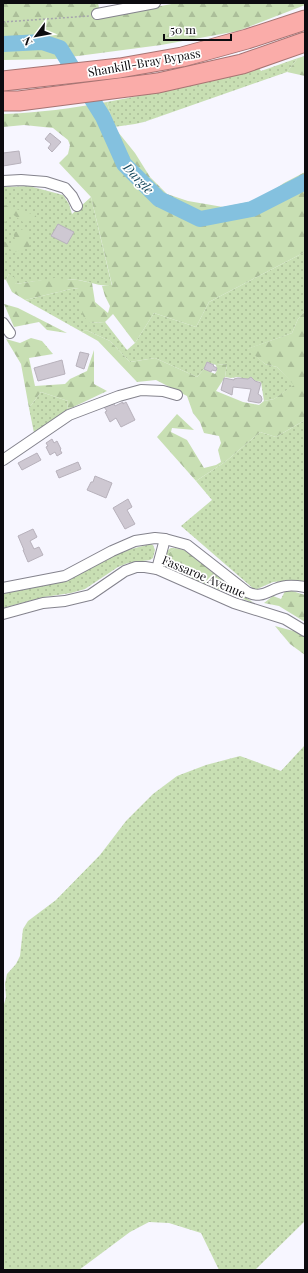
<svg xmlns="http://www.w3.org/2000/svg" width="308" height="1273" viewBox="0 0 308 1273" font-family="'Playfair Display',serif">
<style>
.grass{fill:url(#grass-dots)}
.forest{fill:url(#forest-firs)}
.lines{fill:none;stroke-linecap:round;stroke-linejoin:round}
.river{stroke:#84c1df;stroke-width:16}
.building{fill:#cec8d2;stroke:#b7b1bb}
.street-casing{stroke:#84838d;stroke-width:12}
.highway-casing{stroke:#a77473;stroke-width:21}
.path{stroke:#a6a5ad;stroke-width:1.5;stroke-dasharray:2 2;stroke-linecap:butt}
.street{stroke:#fff;stroke-width:10}
.highway{stroke:#faaca9;stroke-width:19}
.labels{text-anchor:middle;dominant-baseline:central;stroke-width:3.5;stroke-linejoin:round;paint-order:stroke}
.street-label{font-size:12px;fill:#0c0b0f;stroke:#fff}
.water-label{font-size:13px;font-style:italic;fill:#15485d;stroke:#fff}
</style>
<defs>
<pattern id="grass-dots" width="8" height="8" patternUnits="userSpaceOnUse"><rect width="8" height="8" fill="#c8dfb3"/><path d="M2 2h.1M6 6h.1" fill="none" stroke="#abbe99" stroke-width="1.8" stroke-linecap="round"/></pattern>
<pattern id="forest-firs" width="22" height="20" patternUnits="userSpaceOnUse"><rect width="22" height="20" fill="#c8dfb3"/><path d="M5 1l3.5 6h-7zM16 11l3.5 6h-7z" fill="#abbe99"/></pattern>
</defs>
<rect width="100%" height="100%" fill="#f7f6ff"/>
<g class="grass">
<path d="M298,58L287,72L144,122L135,124L114,127L107,102L190,86L259,68L261,71Z"/>
<path d="M29,186L63,195L69,204L72,214L91,197L112,286C99,286 90,282 78,280C57,277 37,281 16,284L9,274L6,280L3,279V187Z"/>
<path d="M305,252V311L298,319L292,333L248,349L265,364L277,367L295,385L274,399L264,401L261,382L238,377L231,378L225,377L227,364L216,365L207,362L204,369L197,377L155,358L130,362L110,341L86,330L82,332L25,300L71,289L79,288L90,323L105,322L127,350L135,343L154,313L196,327L209,302Z"/>
<path d="M41,392L68,401L67,410L34,433L29,408Z"/>
<path d="M305,420V583L285,581L273,582L255,590L181,526L212,500L196,481L225,462L260,432L276,437Z"/>
<path d="M151,544L153,545L155,550L153,558L150,560L128,563L118,567L85,589L71,593L44,597L3,608V594L28,588L131,549Z"/>
<path d="M171,548H175L169,553L181,573L228,585L254,603C239,598 227,592 213,587C198,581 182,575 167,569C160,564 164,552 171,548Z"/>
<path d="M305,745V1221L255,1270H219L201,1233L169,1223L149,1222L130,1232L79,1270H3V1008L6,997L5,984L7,974L16,964L20,956L23,929L28,921L56,900L100,855L126,821L153,794L177,776L206,765L240,756L281,771Z"/>
</g>
<g class="forest">
<path d="M3,3H98L101,17L177,3H305V5L238,31L161,45L55,59L3,60Z"/>
<path d="M305,56V76L287,72L298,58Z"/>
<path d="M107,102L114,127L135,153L150,177L167,194L188,201L223,207L259,200L284,183L305,172V252L209,302L196,327L154,313L135,343L113,314L105,322L90,323L83,316L78,292L79,288L71,289L25,300L12,292L6,280L9,274L14,276L16,284L55,278L78,280L92,283L95,302L108,313L110,306L105,296L102,286L112,285L91,197L59,163L68,154L70,145L68,140L53,128L24,125L3,127V114C38,113 73,108 107,102Z"/>
<path d="M3,205L35,215L40,222L31,218L23,222L11,213L5,223L3,221Z"/>
<path d="M26,228L30,247L15,252L6,247L3,250V235L5,242L17,245L13,233Z"/>
<path d="M4,304L18,308L67,333L47,330L39,322L14,327Z"/>
<path d="M305,311V420L276,437L260,432L225,462L196,481L157,437L177,414L194,430L172,428L171,432L187,440L204,468L216,465L221,462L218,450L221,443L219,436L204,433L200,422L193,413L187,396L156,380L137,382L98,341L82,332L86,330L110,341L130,362L155,358L197,377L204,369L215,374L217,370L216,365L227,364L225,377L216,391L243,402L259,405L264,401L274,399L294,385L277,367L265,364L247,349L292,333L298,319Z"/>
<path d="M31,338L42,341L53,354L29,358L35,386L65,384L70,379L87,371L94,350V384L107,391L67,410L68,401L41,392L29,408L21,364L6,339L20,343Z"/>
<path d="M175,548L187,551L228,585C210,581 179,577 167,561L169,553Z"/>
<path d="M286,589L305,595V622L279,606L264,603L273,596L281,599Z"/>
<path d="M275,626L297,632L305,637V655L290,644Z"/>
</g>
<g class="lines">
<path class="river" d="M3,44L42,42L60,48L103,117L124,164L159,199L200,219L252,209L305,182"/>
</g>
<g class="building">
<path d="M50,133L61,142L52,152L48,148L51,144L45,139Z"/>
<path d="M19,151L21,163L3,166V153Z"/>
<path d="M58,224L74,232L67,244L51,236Z"/>
<path d="M80,352L89,354L84,369L76,366Z"/>
<path d="M62,360L65,374L38,381L34,368Z"/>
<path d="M207,362L214,365L213,366L217,368L216,371L212,370L211,372L204,369Z"/>
<path d="M251,377L255,381L261,383L258,394L261,396L262,399L261,402L259,403L248,401L251,389L233,387L232,395L221,390L224,378L234,380V379L238,378L248,379Z"/>
<path d="M113,402L115,406L123,402V404L126,402L135,420L121,427L116,418L110,422L105,412L107,411L104,407Z"/>
<path d="M52,439L54,443L57,441L61,449L60,450L62,453L57,456L55,452L50,455L46,447L48,446L46,443Z"/>
<path d="M37,453L41,460L22,470L18,463Z"/>
<path d="M78,462L81,469L59,478L56,471Z"/>
<path d="M95,476L112,483L106,498L87,490L91,482H93Z"/>
<path d="M128,499L132,507L127,510L135,524L125,529L113,508Z"/>
<path d="M33,529L37,537L30,541L34,549L39,547L43,555L28,562L23,550H24L18,536Z"/>
</g>
<g class="lines">
<g class="street-casing">
<g id="street">
<path d="M97,14L155,3"/>
<path d="M3,181L21,180L46,182L65,188L72,196L77,206"/>
<path d="M3,323L10,333"/>
<path d="M3,460L69,415L119,396L141,390L163,391L177,395"/>
<path d="M157,569L165,539"/>
<path d="M3,588L65,576L112,551L135,541L155,538L165,539L187,545L247,592C264,600 269,588 286,586C292,585 299,586 305,587"/>
<path d="M3,614L43,603L65,601L90,595L125,571L136,567H145L157,569L234,603L285,619L305,631"/>
</g>
</g>
<g class="highway-casing">
<g id="highway">
<path d="M3,81L120,68L182,57L247,39L305,20"/>
<path d="M3,101H19L158,83L242,64L305,42"/>
</g>
</g>
<path class="path" d="M3,22L89,16"/>
<use href="#street" class="street"/>
<use href="#highway" class="highway"/>
</g>
<g class="labels">
<g class="street-label">
<text transform="translate(144 62) rotate(-10)">Shankill-Bray Bypass</text>
<text transform="translate(204 576) rotate(23)">Fassaroe Avenue</text>
</g>
<g class="water-label">
<text transform="translate(139 178) rotate(47)">Dargle</text>
</g>
</g>
<rect width="308" height="1273" fill="none" stroke="#0c0b0f" stroke-width="8"/>
<g transform="translate(36 36) rotate(238)" stroke="#ffffff" stroke-width="3" paint-order="stroke">
<path d="M0-3L7 15L0 10L-7 15Z" fill="#0c0b0f"/>
<text y="-6" font-size="11" font-weight="bold" text-anchor="middle" fill="#0c0b0f">N</text>
</g>
<path d="M164 34v6h67v-6" fill="none" stroke="#0c0b0f" stroke-width="2"/>
<text x="170" y="34" font-size="12" fill="#0c0b0f" stroke="#ffffff" stroke-width="3" paint-order="stroke">50 m</text>
</svg>
